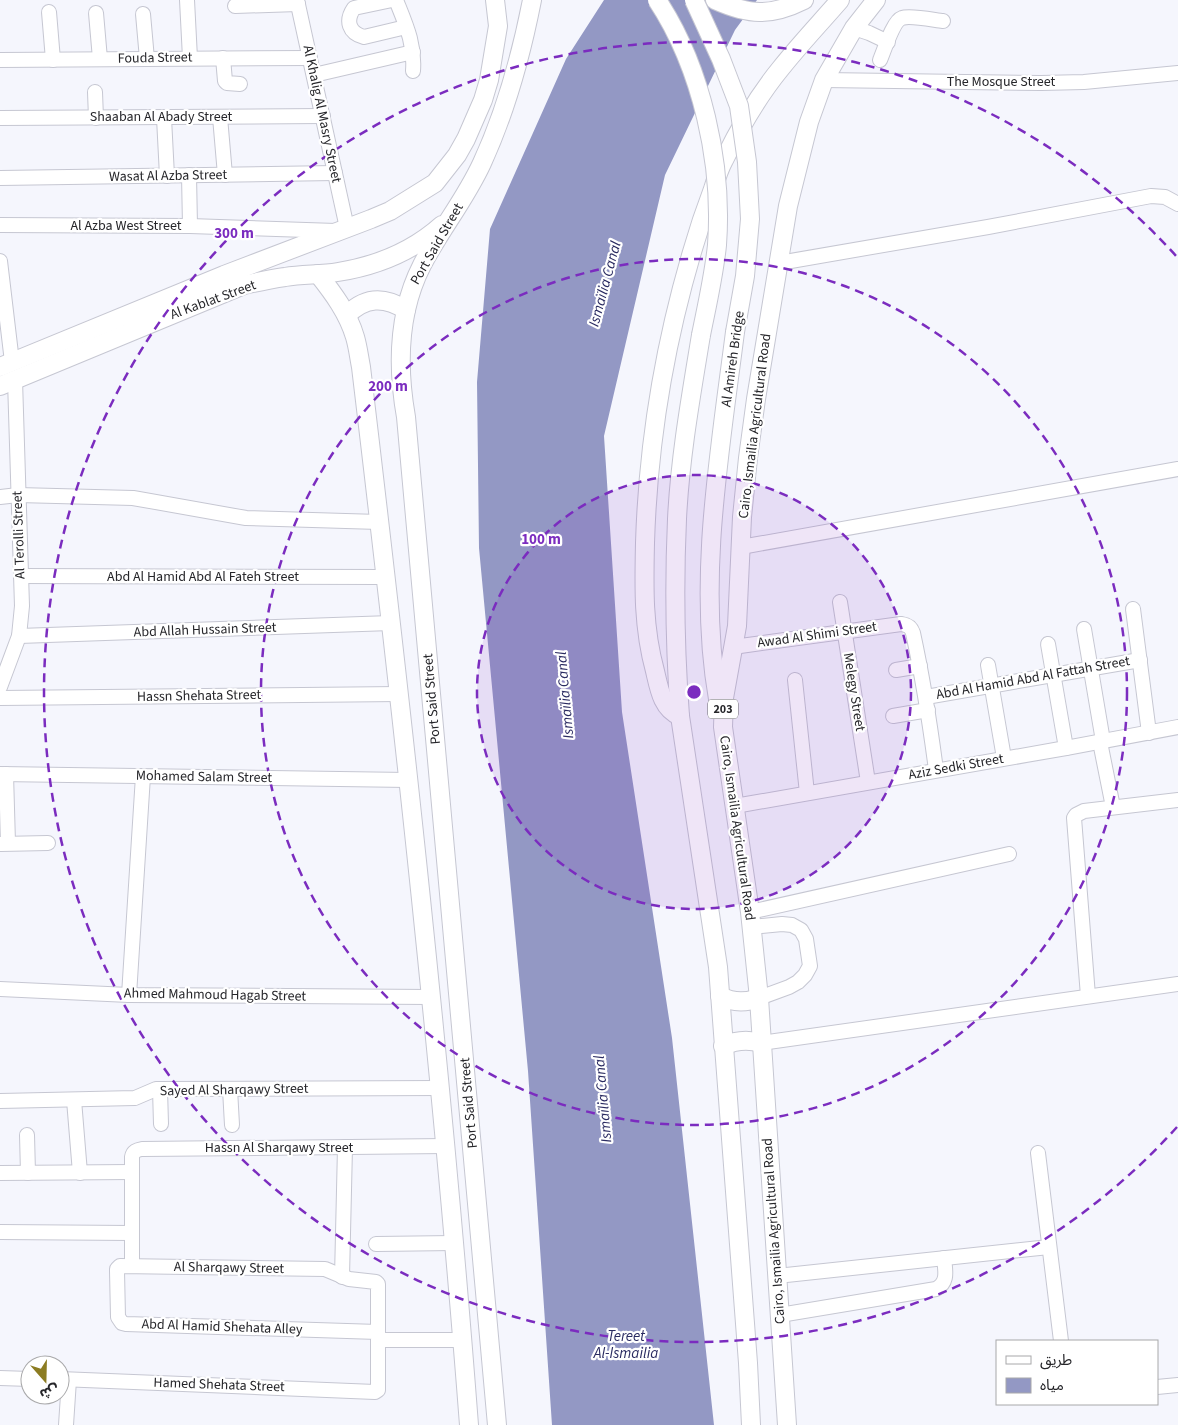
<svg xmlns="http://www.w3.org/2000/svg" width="1178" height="1425" viewBox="0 0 1178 1425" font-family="'Source Sans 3','Noto Sans Arabic',sans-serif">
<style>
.water{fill:#9398c4}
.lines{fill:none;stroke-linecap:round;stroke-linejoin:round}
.minor-casing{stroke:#c6c7d2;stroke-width:16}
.major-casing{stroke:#c6c7d2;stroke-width:20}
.minor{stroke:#fff;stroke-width:14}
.major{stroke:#fff;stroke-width:18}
.major-bridge-casing{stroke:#c6c7d2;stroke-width:20;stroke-linecap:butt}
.major-bridge{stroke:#fff;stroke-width:18}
.ring{fill:none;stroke:#7b2cbf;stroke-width:2.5;stroke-dasharray:9 6}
.labels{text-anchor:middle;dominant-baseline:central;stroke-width:4.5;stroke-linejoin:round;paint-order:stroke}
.shield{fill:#fff;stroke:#67676a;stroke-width:1}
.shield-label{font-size:12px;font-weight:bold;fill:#26262a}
.street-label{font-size:14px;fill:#26262a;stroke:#fff}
.water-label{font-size:15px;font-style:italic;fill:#2a2b61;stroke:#fff}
.centre{fill:#7b2cbf;stroke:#fff;stroke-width:2.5}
.ring-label{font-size:15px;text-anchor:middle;font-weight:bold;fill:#7b2cbf;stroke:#fff;stroke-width:4.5;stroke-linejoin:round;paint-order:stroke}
</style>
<rect width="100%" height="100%" fill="#f5f6fd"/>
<path class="water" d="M604,0H757L735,30L665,175L604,436L622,712L672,1038L714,1425H552L528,1071L479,548L477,382L490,229L566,59Z"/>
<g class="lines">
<g class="minor-casing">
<g id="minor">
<path d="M187,0L190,58"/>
<path d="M297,0L347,228"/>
<path d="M392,0L354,8C345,21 349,33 364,37L406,27"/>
<path d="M396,0C406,25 415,44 413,71"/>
<path d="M235,6L298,4"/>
<path d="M49,12L53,60"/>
<path d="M96,13L100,59"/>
<path d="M143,14L147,59"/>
<path d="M854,28L869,33L888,42"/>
<path d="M223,58L225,81L227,83L240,84"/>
<path d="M0,60L310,58"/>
<path d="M880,60C884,51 893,21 902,18C910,15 934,20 943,21"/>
<path d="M314,75L413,52"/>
<path d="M824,80L1041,83L1084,82L1178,73"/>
<path d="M95,92L96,118"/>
<path d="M220,117L225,175"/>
<path d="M0,118L323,116"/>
<path d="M164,118L167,176"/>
<path d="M189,175L190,226"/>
<path d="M0,178L335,173"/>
<path d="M0,225L190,226L336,231"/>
<path d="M0,261L12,362"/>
<path d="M779,263L988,227L1151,196L1165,197L1178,204"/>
<path d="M0,497L18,495L133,498L246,518L379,522"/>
<path d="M741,547L1178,469"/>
<path d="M21,576L386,577"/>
<path d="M840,602L868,782"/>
<path d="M1133,609L1149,733"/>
<path d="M1084,629L1103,741"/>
<path d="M19,636L391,623"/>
<path d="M1048,644L1066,748"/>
<path d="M733,647L901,624C908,625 911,627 913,633C923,679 930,724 936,770"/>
<path d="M988,665L1004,758"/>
<path d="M896,670L920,666"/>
<path d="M795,680L807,793"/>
<path d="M0,687L19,636L22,606L15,380"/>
<path d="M926,697L1140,660"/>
<path d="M0,698L399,694"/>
<path d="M893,716L928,710"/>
<path d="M1100,742L1113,807"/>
<path d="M0,774L408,780"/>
<path d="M6,774L8,843"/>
<path d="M735,806L1066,748L1178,727"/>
<path d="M1,844L48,843"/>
<path d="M750,912L1009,854"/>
<path d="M752,927L782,924L792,925L801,930L806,939L810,966L805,975L798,982L789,987L759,998"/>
<path d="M0,989L129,995L430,997"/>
<path d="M129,995L143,776"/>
<path d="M1088,996L1074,818L1076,815L1084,811L1178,800"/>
<path d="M761,1043L1178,984"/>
<path d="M160,1089L161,1124"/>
<path d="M230,1089L232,1125"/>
<path d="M74,1100L80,1173"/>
<path d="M0,1101L135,1098L156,1089L440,1088"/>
<path d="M27,1135L28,1173"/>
<path d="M1038,1153L1061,1341"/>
<path d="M0,1173L132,1172"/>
<path d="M0,1232L131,1233"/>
<path d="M376,1244L454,1243"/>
<path d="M132,1266V1157C133,1151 137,1150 142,1149L446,1146"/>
<path d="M777,1276L1049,1247"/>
<path d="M342,1277L345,1147"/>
<path d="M780,1315L936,1289C949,1282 945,1270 944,1258"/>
<path d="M378,1340H462"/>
<path d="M0,1378L30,1379"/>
<path d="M60,1379L375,1392L378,1390V1284L376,1282L349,1279L325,1269L120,1266L117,1269V1271L118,1317L122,1323L126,1324L378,1332"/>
<path d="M1157,1387L1178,1385"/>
<path d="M66,1425L69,1380"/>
</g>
</g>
<g class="major-casing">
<g id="major">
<path d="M715,0C749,15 770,17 804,0"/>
<path d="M318,274C333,293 348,313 355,337C358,347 359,357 361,367C403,719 442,1072 469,1425"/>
<path d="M347,315C365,297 384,296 406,310"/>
<path d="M701,335C691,396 680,457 677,519C674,585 675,650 680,716L718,967L748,1363L751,1425"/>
<path d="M0,367L224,275L371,219L390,211L435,183L457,155L466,139L483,100L489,80L498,26L495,0"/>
<path d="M0,386L244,285C257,282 271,279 285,277C303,274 321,275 338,272C376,266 413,251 442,225"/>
<path d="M718,699C697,580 720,451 735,332"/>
<path d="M680,716C662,709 659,688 655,671C643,627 644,587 645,543C648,444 664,347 692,252C698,231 705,210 713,189C716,179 719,169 724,160C740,127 758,96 781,68C800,44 821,22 840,0"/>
<path d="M720,996C733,1003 745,1003 759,998"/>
<path d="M723,1046C736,1040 748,1039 761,1043"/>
<path d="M497,1425L406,417C397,366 398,312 422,265C440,230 465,200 482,163C506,111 521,56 532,0"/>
<path d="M787,1425L759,998L750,912L723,727L724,698L737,626L742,517L748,458L756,399L788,206L809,122L824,80L854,28L876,0"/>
</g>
</g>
<use href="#minor" class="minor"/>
<use href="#major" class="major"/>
<g class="major-bridge-casing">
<g id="major-bridge">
<path d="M657,0C702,68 723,164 717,245C714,275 707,305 701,335"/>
<path d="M694,0L721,59L739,106L747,162L750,219L745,276L735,332"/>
</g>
</g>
<use href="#major-bridge" class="major-bridge"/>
</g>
<circle cx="694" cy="692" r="217" fill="#7b2cbf" fill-opacity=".12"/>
<g class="ring">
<circle cx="694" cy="692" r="217"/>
<circle cx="694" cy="692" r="433"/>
<path d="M1177 1127A650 650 0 1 1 1177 257"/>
</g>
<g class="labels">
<rect class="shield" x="708" y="699.5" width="30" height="19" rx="4"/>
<g class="shield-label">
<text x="723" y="709">203</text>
</g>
<g class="street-label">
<text transform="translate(155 58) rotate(-1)">Fouda Street</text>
<text x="1001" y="82">The Mosque Street</text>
<text transform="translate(322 114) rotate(78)">Al Khalig Al Masry Street</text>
<text x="161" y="117">Shaaban Al Abady Street</text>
<text transform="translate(168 176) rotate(-1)">Wasat Al Azba Street</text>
<text x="126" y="226">Al Azba West Street</text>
<text transform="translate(437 244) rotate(-60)">Port Said Street</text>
<text transform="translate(213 300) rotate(-20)">Al Kablat Street</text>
<text transform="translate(733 359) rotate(-82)">Al Amireh Bridge</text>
<text transform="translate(755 426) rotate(-83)">Cairo, Ismailia Agricultural Road</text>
<text transform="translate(19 535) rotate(-92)">Al Terolli Street</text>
<text x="203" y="577">Abd Al Hamid Abd Al Fateh Street</text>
<text transform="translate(205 630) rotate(-2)">Abd Allah Hussain Street</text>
<text transform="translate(817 635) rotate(-8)">Awad Al Shimi Street</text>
<text transform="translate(1033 678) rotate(-10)">Abd Al Hamid Abd Al Fattah Street</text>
<text transform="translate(854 692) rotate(81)">Melegy Street</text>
<text transform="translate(199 696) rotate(-1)">Hassn Shehata Street</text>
<text transform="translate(432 699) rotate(-95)">Port Said Street</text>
<text transform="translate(956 767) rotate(-10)">Aziz Sedki Street</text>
<text transform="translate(204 777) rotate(1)">Mohamed Salam Street</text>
<text transform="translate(737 828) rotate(82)">Cairo, Ismailia Agricultural Road</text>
<text transform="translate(215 995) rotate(1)">Ahmed Mahmoud Hagab Street</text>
<text transform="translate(234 1090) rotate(-1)">Sayed Al Sharqawy Street</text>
<text transform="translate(469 1103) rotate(-95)">Port Said Street</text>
<text x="279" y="1148">Hassn Al Sharqawy Street</text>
<text transform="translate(774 1231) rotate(-94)">Cairo, Ismailia Agricultural Road</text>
<text transform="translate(229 1268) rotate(1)">Al Sharqawy Street</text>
<text transform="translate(222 1327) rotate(2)">Abd Al Hamid Shehata Alley</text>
<text transform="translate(219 1385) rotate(2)">Hamed Shehata Street</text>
</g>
<g class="water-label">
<text transform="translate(605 284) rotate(-75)">Ismaïlia Canal</text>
<text transform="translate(565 695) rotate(-95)">Ismaïlia Canal</text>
<text transform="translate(603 1099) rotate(-95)">Ismaïlia Canal</text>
<text x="626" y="1336">Tereet<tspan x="626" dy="17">Al-Ismailia</tspan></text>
</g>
</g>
<circle cx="694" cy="692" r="8" class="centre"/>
<g class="ring-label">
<text x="234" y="238">300 m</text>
<text x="388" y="391">200 m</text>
<text x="541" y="544">100 m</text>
</g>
<rect x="996" y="1340" width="162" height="65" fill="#ffffff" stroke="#a8a8aa"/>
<rect x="1006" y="1356" width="25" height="8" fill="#ffffff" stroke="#a8a8aa"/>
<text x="1040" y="1365" font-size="15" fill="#26262a">طريق</text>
<rect x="1006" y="1378" width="25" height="15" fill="#9398c4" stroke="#a8a8aa"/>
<text x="1040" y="1390" font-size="15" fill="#26262a">مياه</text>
<g transform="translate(45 1380) rotate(160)"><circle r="24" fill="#ffffff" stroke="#a8a8aa"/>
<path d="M0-4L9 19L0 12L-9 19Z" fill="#8c7c22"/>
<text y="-8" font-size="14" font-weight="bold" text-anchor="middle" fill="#26262a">ش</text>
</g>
</svg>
